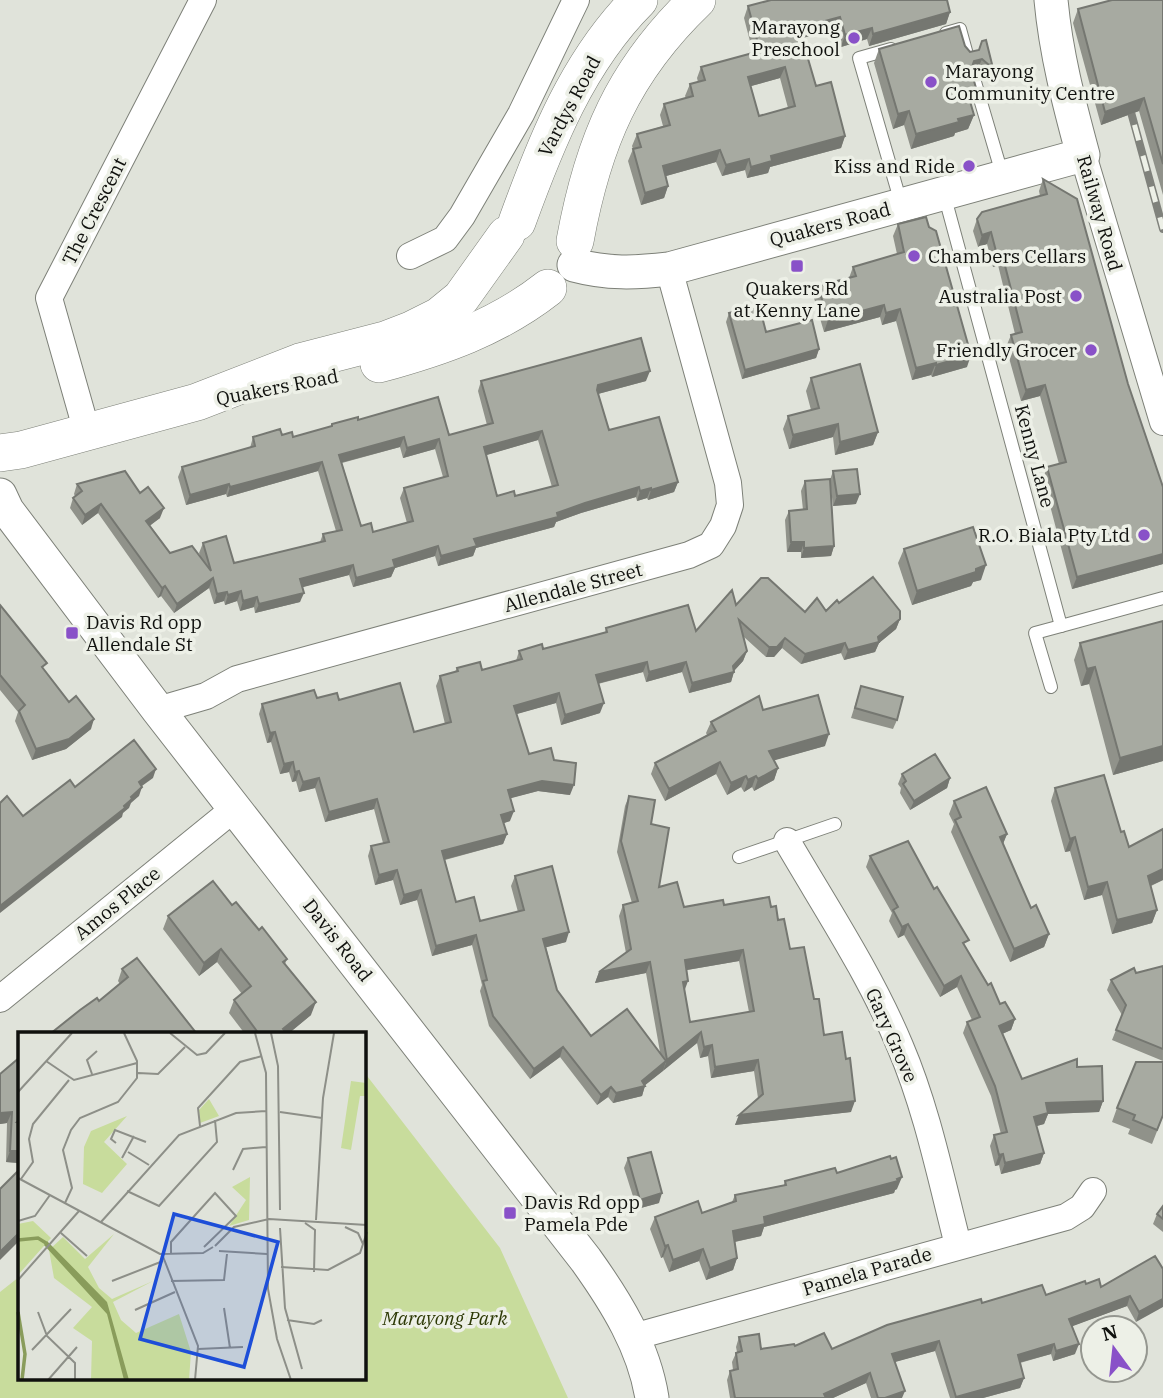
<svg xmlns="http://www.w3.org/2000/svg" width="1163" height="1398" viewBox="0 0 1163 1398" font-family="'IBM Plex Serif',serif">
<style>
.green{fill:#c8dc9c}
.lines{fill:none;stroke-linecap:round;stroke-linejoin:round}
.service-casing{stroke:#7d8078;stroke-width:14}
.minor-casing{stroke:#7d8078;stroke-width:28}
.tertiary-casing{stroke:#7d8078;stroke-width:35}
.secondary-casing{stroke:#7d8078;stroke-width:38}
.service{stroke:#fff;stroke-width:12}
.minor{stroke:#fff;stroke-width:26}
.tertiary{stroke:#fff;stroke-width:33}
.secondary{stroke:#fff;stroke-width:37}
.rail-casing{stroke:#80827c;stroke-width:8}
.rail{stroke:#edf0e7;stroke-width:5;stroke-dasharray:16;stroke-linecap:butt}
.wall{fill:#90928a;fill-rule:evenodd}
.shaded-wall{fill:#757771}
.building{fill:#a7aaa1;stroke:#757771;stroke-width:2;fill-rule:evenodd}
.poi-dot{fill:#8951c8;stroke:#edf0e7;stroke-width:2.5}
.labels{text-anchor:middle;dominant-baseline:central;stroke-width:7;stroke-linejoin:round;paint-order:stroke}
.poi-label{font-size:19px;fill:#10110e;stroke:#edf0e7;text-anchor:end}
.street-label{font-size:19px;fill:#10110e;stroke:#edf0e7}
.park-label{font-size:19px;font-style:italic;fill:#2d3906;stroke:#edf0e7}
.inset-river{fill:none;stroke:#899c5b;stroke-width:3.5}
.inset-road{fill:none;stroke:#8d8f88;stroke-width:2}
.view{fill:#1d4ed8;fill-opacity:0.15;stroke:#1d4ed8;stroke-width:3.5}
.inset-edge{fill:none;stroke:#10110e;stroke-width:3.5}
</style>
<rect width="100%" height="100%" fill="#e0e3da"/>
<path class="green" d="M364,1072L500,1248L568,1398H0V1292L19,1277V1379H364Z"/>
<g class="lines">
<g class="service-casing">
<g id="service">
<path d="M946,33L960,29L968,58"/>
<path d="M891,49L859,58L901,203"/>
<path d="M975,82L1003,177"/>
<path d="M944,194L1061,626L1163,598"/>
<path d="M1051,687L1035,633L1061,626"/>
<path d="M739,857L835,824"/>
</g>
</g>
<g class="minor-casing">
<g id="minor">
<path d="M1083,155L1163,422"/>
<path d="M410,256L445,239L462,216L521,114L576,0"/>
<path d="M87,432L49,298L203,0"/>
<path d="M158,710L206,696L237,679L689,555L711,545L723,526L730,505L728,483L669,269"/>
<path d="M787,841C826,908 870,974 900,1046C927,1109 941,1179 958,1245"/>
<path d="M0,999L235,808"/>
<path d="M633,1337L1066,1217L1082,1207L1093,1191"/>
</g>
</g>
<g class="tertiary-casing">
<g id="tertiary">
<path d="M574,265C608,274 635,273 669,269L1083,155C1069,103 1056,54 1051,0"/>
<path d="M0,495L7,510L158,710L586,1260C616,1302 644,1347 652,1398"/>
</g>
</g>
<g class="secondary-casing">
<g id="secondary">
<path d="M517,222C546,142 578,61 639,0"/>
<path d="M575,241C593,142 623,71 697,0"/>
<path d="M379,364C441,347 497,328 548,288"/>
<path d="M0,453L21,450L197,402L300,362L385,340L411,330L439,316L461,298L506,235"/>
</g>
</g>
<use href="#service" class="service"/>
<use href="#minor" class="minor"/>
<use href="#tertiary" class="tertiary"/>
<use href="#secondary" class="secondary"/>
<g class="rail-casing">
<path id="rail" d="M1126,94L1163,229"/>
</g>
<use href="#rail" class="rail"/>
</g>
<g class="wall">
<path d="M1163,0V195L1139,111L1101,125L1073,23L1078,9Z"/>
<path d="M748,6L950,12L946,24L869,46L867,39L841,47L836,29L802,38L816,86L845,136L841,148L770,167L768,173L747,178L745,170L722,176L716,162L666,176L668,186L664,198L641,205L628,161L633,149L632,146L637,134L663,126L660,115L664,104L686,98L685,96L690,84L698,82L697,78L701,67L753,53L744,18ZM780,78L788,108L759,116L751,86Z"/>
<path d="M982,41L992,64L987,79L983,80L976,73L972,75L976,88L970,103L974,115L968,129L955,133L954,136L911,149L904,125L893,129L874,63L879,49L965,46L970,52L978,51Z"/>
<path d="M1043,179L1128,384L1163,487V564L1072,589L1043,479L1047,467L1059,464L1040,396L1021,401L1006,347L1011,335L1015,334L998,265L993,267L987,244L978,247L973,231L977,219L1040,196L1039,191Z"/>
<path d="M898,224L967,367L932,377L931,375L912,380L896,321L882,325L880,317L824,332L814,298L818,286L849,278L853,267L897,254L893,236Z"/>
<path d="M729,313L766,332L819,349L816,358L742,379L726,322Z"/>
<path d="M811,378L878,432L873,445L835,455L833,437L789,449L783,429L788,416L811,410L806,391Z"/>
<path d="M481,381H646L598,394L609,430L678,482L674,492L648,500L647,498L637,501L636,497L581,513L556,522L554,527L476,548L473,556L438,566L435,556L395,568L391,577L353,587L349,575L302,587L300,602L255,613L254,607L240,611L237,601L225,605L224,601L214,604L209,588L174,613L161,596L158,598L98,513L82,525L70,508L73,498L75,496L74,494L77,484L140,493L160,518L150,525L170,553L201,558L199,553L203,543L234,563L320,542L323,534L336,531L318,471L227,497L226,494L186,505L178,477L182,467L250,448L253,437L282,435L293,437L331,427L332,424L358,420L449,435L487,425L478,391ZM538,440L552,487L515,496H497L486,455ZM400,447L403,458L435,449L443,477L404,488L400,498L407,523L373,532L361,526L342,463Z"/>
<path d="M833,471L856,504L833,506L831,488L834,546L831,556L801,558V552H787L785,520L789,511L803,510L801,491L805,481L830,480Z"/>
<path d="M904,549L981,580L973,582L971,586L912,605L898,563Z"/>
<path d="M839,603L900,619L896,629L879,643L875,652L844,660L841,653L801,664L782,648L774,657H766L744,637L747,651L743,661L734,671L731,682L689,693L682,672L646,682L643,672L598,684L600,713L561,725L556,703L516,714L529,754L554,760L570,795L538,791L510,798V821L504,823L507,834L503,844L445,860L456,902L480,921L518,912L511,886L515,876L566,942L546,947L557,990L591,1036L660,1052L646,973L595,983L599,972L626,953L619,916L623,905L632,903L617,852L625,806L629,796L651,824L659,887L684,907L724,905L771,907L778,920L790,949L814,999L824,1035L851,1112L735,1125L739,1115L758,1098L754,1071L711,1078L708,1056L700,1058L697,1043L645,1085L642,1096L613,1103L608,1097L597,1105L560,1057L530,1079L489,1026L480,991L482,985L472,945L432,956L417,900L400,905L393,880L375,885L368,856L371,846L383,843L374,809L325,822L315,788L299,792L296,781L292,782L289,772L280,774L271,742L267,743L259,714L262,704L317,698L339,700L414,732L445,724L436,686L440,676L455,672L457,668L482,670L516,661L519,651L543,649L605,633L606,628L696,631L736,605L805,612L826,611ZM739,961L749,1012L690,1022L684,992L687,970Z"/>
<path d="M0,605L44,670L91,729L66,749L32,760L15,721L18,712L0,690Z"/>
<path d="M1163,621V761L1113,775L1089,684L1081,686L1074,660L1080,643Z"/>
<path d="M861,686L897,720L893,729L851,718Z"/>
<path d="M763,710L825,746L774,760L778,768L774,780L754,791L752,787L744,792L741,787L727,795L716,774L665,801L651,774L655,763L707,735L706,733L711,722Z"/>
<path d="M902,774L950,778L947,788L910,810L900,793L901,788L898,784Z"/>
<path d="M1055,788L1121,832L1129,847L1163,829V880L1151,886L1157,910L1152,923L1112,934L1102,895L1084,900L1070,851L1065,852L1051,801Z"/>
<path d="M954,801L1007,834L1003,844L1031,908L1049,934L1044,947L1010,962L951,832L954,824L949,814Z"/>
<path d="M870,856L966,948L1000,1004L1015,1019L1011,1030L1002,1034L1022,1079L1077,1067L1103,1101L1099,1112L1048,1114L1044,1124L1036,1126L1044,1153L1040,1164L1001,1174L999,1165L995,1166L990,1146L994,1135L1001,1134L991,1096L963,1033L967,1022L972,1020L957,987L940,997L904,935L898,938L889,921L892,913L866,867Z"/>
<path d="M232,905L287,959L285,964L311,1015L288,1034H245L229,1013L234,1000L242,994L217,962L199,976L163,929L168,916Z"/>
<path d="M1163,966V1061L1112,1040L1122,1015L1107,990L1111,980Z"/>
<path d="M122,969L197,1034L99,1001L120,984L118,981Z"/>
<path d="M19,1058V1163L6,1162L7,1123L0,1124V1074Z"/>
<path d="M1117,1108L1163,1116L1152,1144L1128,1134L1130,1129L1112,1122Z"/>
<path d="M628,1158L659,1203L637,1209L624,1168Z"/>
<path d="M837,1173L897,1189L895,1190L894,1193L764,1227L761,1236L735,1242L737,1258L733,1270L706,1280L699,1261L669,1272L663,1257L661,1258L650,1229L655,1217L702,1213L732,1202L735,1195L784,1185L785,1181Z"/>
<path d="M1163,1206V1232L1153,1224L1157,1214Z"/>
<path d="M1163,1269L1136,1322L1127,1306L1072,1326L1075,1354L1053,1361L1051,1354L1020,1363L1024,1378L1020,1388L983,1398H950L935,1351L894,1362L902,1398H871L866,1383L833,1398H730L727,1380L730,1371L733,1370L732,1362L736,1353L737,1352L736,1347L739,1337L761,1349L795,1346L832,1349L982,1303L1046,1295L1086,1284L1101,1287Z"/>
</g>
<g class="shaded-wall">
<path d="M950,12L946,24L869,46L873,34Z"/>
<path d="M840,17L836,29L795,40L799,28Z"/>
<path d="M872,28L867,39L841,47L845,35Z"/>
<path d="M982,59L976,73L969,76L974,61Z"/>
<path d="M992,64L987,79L983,80L989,65Z"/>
<path d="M785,67L780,78L744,88L748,77Z"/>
<path d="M976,88L971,102L962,105L967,91Z"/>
<path d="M1144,98L1139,111L1101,125L1105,112Z"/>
<path d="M909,111L904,125L893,129L898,114Z"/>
<path d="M974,115L968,129L955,133L954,136L911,149L916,134L958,119Z"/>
<path d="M845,136L841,148L770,167L768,173L747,178L751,167L771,156Z"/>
<path d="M720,150L716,162L659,178L663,166Z"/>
<path d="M749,159L745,170L722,176L726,165Z"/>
<path d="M668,186L664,198L641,205L645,193Z"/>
<path d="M991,232L987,244L978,247L982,235Z"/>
<path d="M1002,254L998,265L993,267L997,255Z"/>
<path d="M884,305L880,317L824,332L828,320Z"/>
<path d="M900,309L896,321L882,325L886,313Z"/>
<path d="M819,349L816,358L742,379L745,370Z"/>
<path d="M971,355L967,367L932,377L936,365Z"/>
<path d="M936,363L931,375L912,380L916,368Z"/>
<path d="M650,371L646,381L594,395L598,385Z"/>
<path d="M1045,385L1040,396L1021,401L1026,390Z"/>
<path d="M838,424L833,437L789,449L793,435Z"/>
<path d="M542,431L538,440L480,457L484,447Z"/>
<path d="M878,432L873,445L835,455L840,442Z"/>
<path d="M404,437L400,447L336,464L339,455Z"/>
<path d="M439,439L435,449L403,458L407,448Z"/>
<path d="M322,462L318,471L227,497L230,487Z"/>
<path d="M678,482L674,492L648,500L651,490Z"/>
<path d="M229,484L226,494L186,505L190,495Z"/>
<path d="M639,487L636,497L581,513L556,522L554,527L476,548L473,556L438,566L441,556L474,539L585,503Z"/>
<path d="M651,488L647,498L637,501L640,491Z"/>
<path d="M860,494L856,504L833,506L837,496Z"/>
<path d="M101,504L98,513L82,525L85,515Z"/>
<path d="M164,508L160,518L143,531L146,521Z"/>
<path d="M791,542H804L801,552H787Z"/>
<path d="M438,546L435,556L395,568L391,577L353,587L356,578L393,560Z"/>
<path d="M834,546L831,556L801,558L804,548Z"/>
<path d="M1163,554V564L1072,589L1077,577Z"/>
<path d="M353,565L349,575L296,589L300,579Z"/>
<path d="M986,565L981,580L973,582L971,586L912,605L917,591Z"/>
<path d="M213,578L209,588L174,613L177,604Z"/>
<path d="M165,586L161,596L158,598L162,588Z"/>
<path d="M241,591L237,601L225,605L228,595Z"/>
<path d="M227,592L224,601L214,604L217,594Z"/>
<path d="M304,593L300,602L255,613L259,604Z"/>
<path d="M257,597L254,607L240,611L243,601Z"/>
<path d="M900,619L896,629L879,643L875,652L844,660L848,650L878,637Z"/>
<path d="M785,638L782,648L774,657H766L769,647Z"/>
<path d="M845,643L841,653L801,664L805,654Z"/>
<path d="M747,651L743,661L732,673L734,672L731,682L689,693L692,683L733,666Z"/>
<path d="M647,662L643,672L592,685L596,675Z"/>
<path d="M686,662L682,672L646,682L649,672Z"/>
<path d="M1095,667L1089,684L1081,686L1087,669Z"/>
<path d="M559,693L556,703L510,716L514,706Z"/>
<path d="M604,703L600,713L561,725L565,715Z"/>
<path d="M94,719L91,729L66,749L32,760L36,749Z"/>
<path d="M275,732L271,742L267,743L270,733Z"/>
<path d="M829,734L825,746L765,763L769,751Z"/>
<path d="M1163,746V761L1113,775L1120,758Z"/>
<path d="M293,762L289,772L280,774L284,764Z"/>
<path d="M720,762L716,774L665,801L669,789Z"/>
<path d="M778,768L774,780L754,791L758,779Z"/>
<path d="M156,769L153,778L135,791L139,782Z"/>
<path d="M299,771L296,781L292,782L295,772Z"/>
<path d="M746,776L741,787L727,795L731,783Z"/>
<path d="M756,776L752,787L744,792L748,780Z"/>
<path d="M319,778L315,788L299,792L303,782Z"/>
<path d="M950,778L947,788L910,810L914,801Z"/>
<path d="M542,781L574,785L570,795L538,791L504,800L508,790Z"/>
<path d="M142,787L139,796L131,803L129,808L123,813L122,817L0,913V906L124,806L131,797Z"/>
<path d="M377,799L374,809L325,822L329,812Z"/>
<path d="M514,811L510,821L498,825L501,815Z"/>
<path d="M507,834L503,844L439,861L442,851Z"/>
<path d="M1007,834L1002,846L1000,837Z"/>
<path d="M1075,837L1070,851L1065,852L1070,839Z"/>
<path d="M1163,869V880L1143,889L1148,876Z"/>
<path d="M397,870L393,880L375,885L379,875Z"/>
<path d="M1107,882L1102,895L1084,900L1088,887Z"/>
<path d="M421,890L417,900L400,905L404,895Z"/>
<path d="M1157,910L1152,923L1112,934L1117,920Z"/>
<path d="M908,924L904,935L898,938L902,927Z"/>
<path d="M569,932L566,942L540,949L543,939Z"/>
<path d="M1049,934L1044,947L1010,962L1014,949Z"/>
<path d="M476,935L472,945L432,956L436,946Z"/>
<path d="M221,949L217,962L199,976L204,963Z"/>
<path d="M743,950L739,961L681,971L685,960Z"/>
<path d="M650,962L646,973L595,983L599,972Z"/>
<path d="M961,976L957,987L940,997L944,986Z"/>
<path d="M688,981L684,992L683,982Z"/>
<path d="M316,1002L311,1015L288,1034L283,1029Z"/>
<path d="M1015,1019L1011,1030L995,1037L999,1026Z"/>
<path d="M701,1032L697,1043L663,1071L667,1060Z"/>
<path d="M712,1045L708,1056L700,1058L704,1047Z"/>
<path d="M563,1047L560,1057L530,1079L534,1069Z"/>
<path d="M758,1060L754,1071L711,1078L715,1067Z"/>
<path d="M666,1061L663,1071L644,1086H645L642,1096L613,1103L616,1093L642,1081Z"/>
<path d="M611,1087L608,1097L597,1105L601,1095Z"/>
<path d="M855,1101L851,1112L735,1125L739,1115Z"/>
<path d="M1103,1101L1099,1112L1048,1114L1044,1124L1030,1128L1034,1117L1046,1103Z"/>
<path d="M12,1112L7,1123L0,1124V1113Z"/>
<path d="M10,1151H19V1163L6,1162Z"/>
<path d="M1044,1153L1040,1164L1001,1174L1005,1163Z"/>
<path d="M1003,1154L999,1165L995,1166L999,1155Z"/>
<path d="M902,1177L897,1189L895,1190L894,1193L764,1227L761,1236L729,1243L733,1231L764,1217Z"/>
<path d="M662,1193L659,1203L637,1209L640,1200Z"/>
<path d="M19,1233V1241L0,1260V1252Z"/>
<path d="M668,1245L663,1257L661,1258L665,1246Z"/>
<path d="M703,1249L699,1261L669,1272L673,1260Z"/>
<path d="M737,1258L733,1270L706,1280L710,1268Z"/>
<path d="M1130,1296L1127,1306L1065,1329L1069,1319Z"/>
<path d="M1163,1299V1307L1136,1322L1139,1312Z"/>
<path d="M939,1341L935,1351L888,1364L892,1354Z"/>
<path d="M1054,1344L1051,1354L1014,1364L1018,1355Z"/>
<path d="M1079,1344L1075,1354L1053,1361L1056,1351Z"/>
<path d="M870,1373L866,1383L833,1398H823L824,1394Z"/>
<path d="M1024,1378L1020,1388L983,1398H955L956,1397Z"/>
<path d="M905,1391L902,1398H885Z"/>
</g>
<g class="building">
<path d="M771,0H947L950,12L873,34L872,28L845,35L840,17L799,28L816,86L831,82L845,136L771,156L772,161L751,167L749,159L726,165L720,150L663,166L668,186L645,193L633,149L641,147L637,134L670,125L664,104L693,96L690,84L705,80L701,67L760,51L748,6ZM785,67L795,106L759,116L748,77Z"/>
<path d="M1112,0H1163V164L1144,98L1105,112L1078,9Z"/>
<path d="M959,26L965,46L970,52L979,50L982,41L986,40L992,64L989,65L982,59L974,61L971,70L976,88L967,91L974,115L958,119L959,122L916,134L909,111L898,114L879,49Z"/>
<path d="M1043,179L1077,199L1128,384L1163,487V554L1077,577L1047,467L1066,462L1045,385L1026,390L1011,335L1022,332L1002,254L997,255L991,232L982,235L977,219L982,212L1047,194Z"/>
<path d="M926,217L929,227L936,231L971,355L936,365V363L916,368L900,309L886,313L884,305L828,320L818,286L856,276L853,267L904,252L898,224Z"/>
<path d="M759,305L766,332L812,320L819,349L745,370L729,313Z"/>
<path d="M641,338L650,371L598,385L597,390L609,430L659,417L678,482L651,490V488L640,491L639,487L585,503L557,513L558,517L474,539L477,546L441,556L438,546L393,560L395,567L356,578L353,565L300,579L304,593L259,604L257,597L243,601L241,591L228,595L227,592L217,594L213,578L177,604L165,586L162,588L101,504L85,515L73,498L82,491L77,484L125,471L140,493L148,487L164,508L146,521L170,553L192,546L211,571L203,543L226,536L234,563L325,541L323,534L342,530L322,462L230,487L229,484L190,495L182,467L255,446L253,437L280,429L282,435L292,432L293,437L332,426V424L358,417V420L438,397L449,435L493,423L481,381ZM542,431L558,485L515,496L514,491L497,496L484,447ZM404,437L407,448L439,439L448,476L404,488L413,521L373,532L371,523L361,526L339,455Z"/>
<path d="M860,364L878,432L840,442L838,424L793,435L788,416L819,408L811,378Z"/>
<path d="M857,469L860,494L837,496L833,471Z"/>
<path d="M830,479L834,546L804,548V542H791L789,511L807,509L805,481Z"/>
<path d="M973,527L986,565L976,569V572L917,591L904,549Z"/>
<path d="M873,577L900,611V619L878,637L879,642L848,650L845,643L805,654L785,638L777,647H769L739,620L747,651L733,666L734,672L692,683L686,662L649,672L647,662L596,675L604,703L565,715L559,693L514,706L529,754L551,748L554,760L576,763L574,785L542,781L508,790L514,811L501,815L507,834L442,851L456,902L474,897L480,921L524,910L515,876L552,866L569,932L543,939L557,990L591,1036L627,1009L666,1061L642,1081L645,1086L616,1093L611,1087L601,1095L563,1047L534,1069L493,1016L483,981L487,980L476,935L436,946L421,890L404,895L397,870L379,875L371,846L389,842L377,799L329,812L319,778L303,782L299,771L295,772L293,762L284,764L275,732L270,733L262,704L314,690L317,698L337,693L339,700L400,683L414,732L451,722L440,676L458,671L457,668L480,662L482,670L522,659L519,651L542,644L543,649L607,632L606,628L688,605L696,631L732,590L736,605L761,578H768L805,612L817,598L826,611L837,600L839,603Z"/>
<path d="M0,605L47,663L42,667L69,702L76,696L94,719L69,739L36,749L19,711L25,705L0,675Z"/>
<path d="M1163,621V746L1120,758L1095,667L1087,669L1080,643Z"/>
<path d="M861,686L903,697L897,720L855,708Z"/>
<path d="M818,695L829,734L769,751L778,768L758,779L756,776L748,780L746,776L731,783L720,762L669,789L655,763L716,731L711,722L759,696L763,710Z"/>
<path d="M134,740L156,769L139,782L142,787L131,797L132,799L124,806L125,808L0,906V803L7,796L23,816L70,780L75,787Z"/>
<path d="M935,754L950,778L914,801L903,784L906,781L902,774Z"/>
<path d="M1104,775L1121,832L1124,831L1129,847L1163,829V869L1148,876L1157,910L1117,920L1107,882L1088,887L1075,837L1070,839L1055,788Z"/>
<path d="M986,787L1007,834L1000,837L1031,908L1036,905L1049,934L1014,949L955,820L961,817L954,801Z"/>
<path d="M629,796L655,800L651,824L669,828L659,887L677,882L684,907L723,900L724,905L769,897L771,907L776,906L778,920L784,919L790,949L804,947L814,999H819L824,1035L842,1032L846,1059L850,1058L855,1101L739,1115L763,1094L758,1060L715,1067L712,1045L704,1047L701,1032L667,1060L650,962L599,972L631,949L623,905L638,901L621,841ZM743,950L754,1011L690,1022L683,982L688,981L685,960Z"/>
<path d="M908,841L934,889L937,887L969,940L963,943L988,985L991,983L1000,1004L1005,1002L1015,1019L999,1026L1022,1079L1077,1059V1067L1102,1066L1103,1101L1046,1103L1048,1113L1034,1117L1044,1153L1005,1163L1003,1154L999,1155L994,1135L1007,1132L995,1086L967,1022L980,1017L961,976L944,986L908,924L902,927L893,910L898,907L870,856Z"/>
<path d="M213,881L232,905L236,902L259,930L262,927L287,959L283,962L316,1002L283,1029L287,1034H259L234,1000L251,986L221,949L204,963L168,916Z"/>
<path d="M137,958L197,1034H50L80,1010L97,998L99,1001L128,977L122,969Z"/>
<path d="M1163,966V1049L1116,1030L1126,1005L1111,980L1134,968L1136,973Z"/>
<path d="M19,1058V1120L17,1122H19V1151H10L12,1112L0,1113V1074Z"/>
<path d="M1136,1062H1163V1115L1157,1130L1133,1120L1135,1115L1117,1108Z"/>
<path d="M651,1152L662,1193L640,1200L628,1158Z"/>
<path d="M890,1156L891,1159L896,1157L902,1177L897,1179L898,1181L764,1217L765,1224L733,1231L737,1258L710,1268L703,1249L673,1260L668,1245L665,1246L655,1217L698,1201L702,1213L736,1201L735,1195L786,1185L785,1181L835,1168L837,1173Z"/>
<path d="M19,1170V1233L0,1252V1189Z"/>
<path d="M1163,1206V1219L1157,1214Z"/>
<path d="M1155,1256L1163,1269V1299L1139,1312L1130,1296L1069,1319L1079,1344L1056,1351L1054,1344L1018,1355L1024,1378L956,1397L939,1341L892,1354L905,1391L885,1398H878L870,1373L824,1394L826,1398H735L730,1371L738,1369L736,1353L742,1351L739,1337L759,1334L761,1349L794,1344L795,1346L824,1333L832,1349L887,1325L981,1299L982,1303L1042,1285L1046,1295L1085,1281L1086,1284L1099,1279L1101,1287Z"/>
</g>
<g class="poi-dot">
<circle cx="854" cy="38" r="7"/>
<circle cx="931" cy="82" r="7"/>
<circle cx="969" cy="166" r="7"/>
<circle cx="914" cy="256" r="7"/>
<rect x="790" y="259" width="14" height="14" rx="3.5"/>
<circle cx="1076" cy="296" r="7"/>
<circle cx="1091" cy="350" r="7"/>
<circle cx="1144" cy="535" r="7"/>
<rect x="65" y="626" width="14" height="14" rx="3.5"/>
<rect x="503" y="1206" width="14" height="14" rx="3.5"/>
</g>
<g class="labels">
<g class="poi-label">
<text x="840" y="27">Marayong<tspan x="840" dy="22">Preschool</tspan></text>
<text x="945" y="71" text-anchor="start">Marayong<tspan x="945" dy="22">Community Centre</tspan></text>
<text x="955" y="166">Kiss and Ride</text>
<text x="928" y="256" text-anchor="start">Chambers Cellars</text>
<text x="797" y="288" text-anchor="middle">Quakers Rd<tspan x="797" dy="22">at Kenny Lane</tspan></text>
<text x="1062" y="296">Australia Post</text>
<text x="1077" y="350">Friendly Grocer</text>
<text x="1130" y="535">R.O. Biala Pty Ltd</text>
<text x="86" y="622" text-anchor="start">Davis Rd opp<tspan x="86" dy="22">Allendale St</tspan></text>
<text x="524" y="1202" text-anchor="start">Davis Rd opp<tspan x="524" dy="22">Pamela Pde</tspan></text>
</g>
<g class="street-label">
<text transform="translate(569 106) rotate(-62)">Vardys Road</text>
<text transform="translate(94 211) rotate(-63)">The Crescent</text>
<text transform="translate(1100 213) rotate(74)">Railway Road</text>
<text transform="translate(830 224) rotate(-15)">Quakers Road</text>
<text transform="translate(277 387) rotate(-11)">Quakers Road</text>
<text transform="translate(1035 456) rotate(75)">Kenny Lane</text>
<text transform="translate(573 587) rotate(-15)">Allendale Street</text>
<text transform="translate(117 903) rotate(-39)">Amos Place</text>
<text transform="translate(338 940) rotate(52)">Davis Road</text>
<text transform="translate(892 1035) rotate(66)">Gary Grove</text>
<text transform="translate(867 1271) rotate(-16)">Pamela Parade</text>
</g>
<g class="park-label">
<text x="445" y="1318">Marayong Park</text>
</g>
</g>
<g transform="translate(18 1032)">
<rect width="348" height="348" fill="#e0e3da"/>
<path d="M333,49L348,51L349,64H342L333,118L323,116ZM191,67L201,84L182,91L181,78ZM109,84L86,110L109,132L84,161L65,152L66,115L73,99ZM232,145L231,188L211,194L228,168L214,155ZM15,189L33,206L0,243V192ZM96,202L70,235L81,256L94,267L135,249L95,270L103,288L118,301L161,282L173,320L171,348H73L74,309L55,296L74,275L36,246L31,218L45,205L67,227Z" fill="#c8dc9c"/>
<path d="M29,209L89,270L111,348H106L89,282L26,213Z" fill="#899c5b"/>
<path class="inset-river" d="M0,208L20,206L28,211M0,280L7,322L4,348"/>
<path class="inset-road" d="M152,1L179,23L188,21L207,1M237,1L248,41L250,257L259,307L273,348M253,1L260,34L262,178M28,29L56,48L119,31M120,41L140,42L167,15M74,42L69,28L79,19M0,60L54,1M262,80L304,86M182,94L180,76L222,30L244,24M98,111L93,107L97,98L128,110M110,120L131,133M104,126L116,104M215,138L225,117L248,115M0,146L142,222L185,221L195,215M3,147L15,130L11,107L15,92L51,48M109,159L141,174L199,110L197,88M47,171L54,156L45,118L53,98L62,86L100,70L119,46V29L106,1M298,188L305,66L316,1M0,189L17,184L32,163M83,190L161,103L218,81L248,79M287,191L297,198L296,240M327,195L340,201L345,212M262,196L267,276L284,337M43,201L69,224M197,214L216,195L251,187L349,193M201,219L249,222M144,222L180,314L177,348M153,222V210L197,161L218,184L186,215M263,235L310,238L342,221L349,200M0,248L61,179M94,249L145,229M153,249L206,248L209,222M206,276L212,316M117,278L157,260M20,280L29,304L57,331V348M269,288L296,292L304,288M180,317L225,315M14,318L53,277M30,348L59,315"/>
<path class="view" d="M156,182L260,210L226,335L122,307Z"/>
<rect width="348" height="348" class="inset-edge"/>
</g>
<g transform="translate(1114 1349) rotate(345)"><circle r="33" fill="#edf0e7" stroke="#959790" stroke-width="2"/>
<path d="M0-5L12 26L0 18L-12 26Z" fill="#8951c8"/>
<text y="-10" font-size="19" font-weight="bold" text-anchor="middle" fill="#10110e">N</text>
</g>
</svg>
